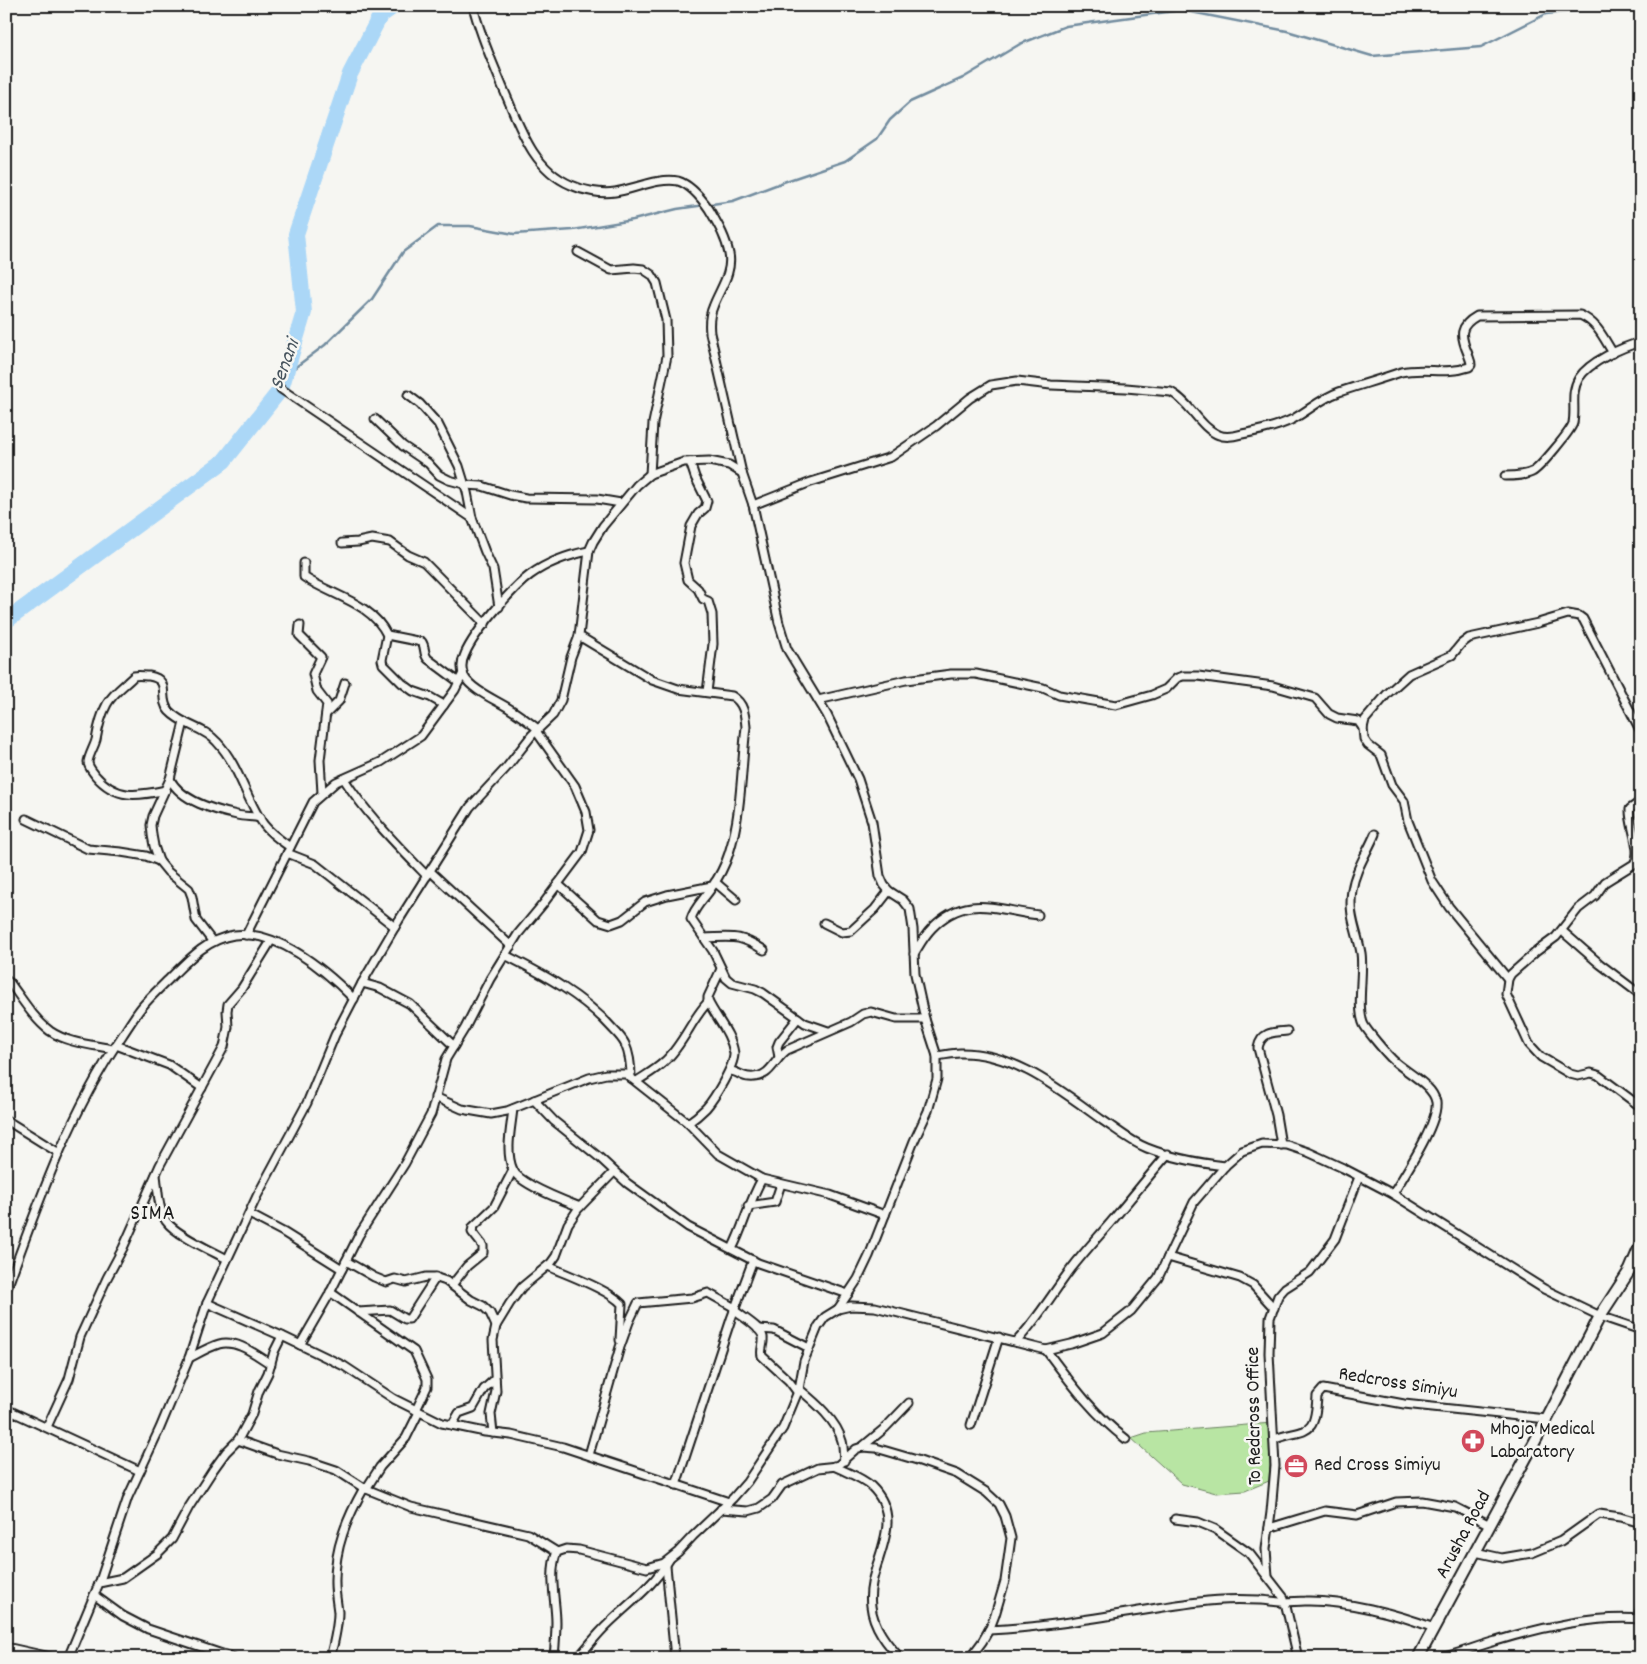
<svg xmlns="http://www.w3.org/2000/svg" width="1647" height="1664" viewBox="0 0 1647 1664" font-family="Dekko,sans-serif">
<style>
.green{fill:#b8e5a3;stroke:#6a8060}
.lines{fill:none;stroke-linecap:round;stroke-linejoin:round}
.stream{stroke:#728c9f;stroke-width:2.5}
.river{stroke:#abd7f7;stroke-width:16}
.minor-casing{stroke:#1c1c1c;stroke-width:11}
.secondary-casing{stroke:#1c1c1c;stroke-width:14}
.minor{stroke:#f6f6f2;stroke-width:7}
.secondary{stroke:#f6f6f2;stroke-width:10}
.labels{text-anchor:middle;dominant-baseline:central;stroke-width:5;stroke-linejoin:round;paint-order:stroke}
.street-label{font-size:20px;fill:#1c1c1c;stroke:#f6f6f2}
.poi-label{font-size:20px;fill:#1c1c1c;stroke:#f6f6f2;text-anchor:start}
.water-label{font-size:21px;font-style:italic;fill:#47545e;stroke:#f6f6f2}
.quarter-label{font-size:22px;letter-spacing:1px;fill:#1c1c1c;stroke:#f6f6f2}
</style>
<rect width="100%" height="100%" fill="#f6f6f2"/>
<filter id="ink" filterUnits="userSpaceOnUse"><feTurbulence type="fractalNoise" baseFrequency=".02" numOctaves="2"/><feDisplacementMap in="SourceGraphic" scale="10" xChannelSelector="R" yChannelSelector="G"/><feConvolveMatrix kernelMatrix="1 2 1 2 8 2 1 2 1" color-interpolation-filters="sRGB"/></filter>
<g filter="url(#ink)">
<path class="green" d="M1272,1423L1269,1481L1245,1491L1216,1493L1182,1484L1131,1438L1146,1433Z"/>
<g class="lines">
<path class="stream" d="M285,375L325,345L372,299L403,252L438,226H470L514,234L573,230L633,220L677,209L733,201L789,180L845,161L877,139L890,120L910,102L963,78L1020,44L1066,26L1181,10L1287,31L1372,56L1481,47L1546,14L1624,6"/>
<path class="river" d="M6,621L224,461L281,389L304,312L296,234L350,74L380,16L394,6"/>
<g class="minor-casing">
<g id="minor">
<path d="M473,6C480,35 492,61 503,88C519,124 531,168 571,185C584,191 601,194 615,192C634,189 660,177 678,181C691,185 702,199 709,209C717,223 726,237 729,254C733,273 719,290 713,307C709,316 709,324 710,333L742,473L753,505L779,623L787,649L827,715L858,779L872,822L880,876L884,885L889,891L903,900L910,909L913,929L915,974L925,1019L937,1056V1079L928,1111L914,1141L869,1256L858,1279L838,1309"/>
<path d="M578,252L611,270L634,268L643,269L652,275L657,283L666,320L667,356L653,423L650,474"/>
<path d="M281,389L472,518"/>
<path d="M408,395L420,404L438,424L459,466L467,492L472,518L485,552L493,569L499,607"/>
<path d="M375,419L403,446L428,463L439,475L449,480L464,484"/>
<path d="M690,462L695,477L707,501L705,508L698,514L691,526L684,563L688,580L698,589L703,599L708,601L712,614L713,644L707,692"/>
<path d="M1505,476C1514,476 1524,476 1532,472C1539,469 1571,431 1573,423C1576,407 1570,393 1579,378C1589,362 1622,347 1641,342"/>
<path d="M465,485L482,486L510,495L526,498L597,499L621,503"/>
<path d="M753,505L811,482L891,457L936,426L970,398L991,385L1017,381L1051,385L1126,388L1171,392C1190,402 1200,428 1219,435C1226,438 1235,436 1242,434C1259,431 1277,427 1293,419C1309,410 1322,398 1339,392C1360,385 1381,379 1401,372C1424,367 1446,375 1469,367L1471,365C1471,360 1469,358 1468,354C1460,335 1459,326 1477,316L1580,315C1597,322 1604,339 1613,353"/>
<path d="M342,543L358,542L372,539L390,542L408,555L424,562L485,624"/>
<path d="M304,563V577C332,596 371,602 387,635L382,660L383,664L402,683L413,691L430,697L444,705"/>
<path d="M300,625L299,635L321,657L313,674L317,691L327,704L320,760L322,793"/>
<path d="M387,635L422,642C426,648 423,654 428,659L459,682"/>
<path d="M579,636L652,680L678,689L732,696C744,703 745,715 746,727C741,769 742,813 729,853C725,866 717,880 710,890C703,900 694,908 691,919L713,951L726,978L732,983L755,989L763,993L805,1023L828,1031"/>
<path d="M818,700L906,680L951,674H976L1043,688L1059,695L1116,705L1152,695L1166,689L1177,678L1183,676H1198L1273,686L1315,698L1329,714L1337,718L1358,721L1363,728"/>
<path d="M326,714L339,701L345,683"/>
<path d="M184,722L170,779L153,816L151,825L152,835L154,846L159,861L168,872L189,889L192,897L196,920L212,941"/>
<path d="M538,729C529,722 520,715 510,709C498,701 471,690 464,676C461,669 461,662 465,654C474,633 511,589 530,575C548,562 568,555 589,551"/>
<path d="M170,779C181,801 214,810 237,815C245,817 253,816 260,818"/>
<path d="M344,779C367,815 397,845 427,876"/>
<path d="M166,790C138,796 116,800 95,775C93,772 88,767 88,762C89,755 94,747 96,740C98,728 101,715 107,704C113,693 125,685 134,676C139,675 143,676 149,676C173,680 157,698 169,711C183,726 204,727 217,742C239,765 246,800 264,825C271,834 280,840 290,847"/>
<path d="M1641,801L1630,809C1629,826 1643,851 1634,864L1605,882L1595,896L1578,909L1556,937L1537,951L1511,974L1508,979L1506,994L1529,1044L1541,1057L1570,1074L1578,1076L1591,1073L1598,1075L1641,1107"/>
<path d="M26,819L88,849L121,852L146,856L159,861"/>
<path d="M1375,834C1367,853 1355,870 1352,890C1348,916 1357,930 1361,953C1364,971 1356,1009 1364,1025C1368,1032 1385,1052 1391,1058C1403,1071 1433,1084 1436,1102C1439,1123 1404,1175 1393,1194"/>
<path d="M287,853L315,864L395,927"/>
<path d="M430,871L511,946"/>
<path d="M715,882L736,900"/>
<path d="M558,884L598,920L611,924L622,920L645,902L667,895L712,886"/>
<path d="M824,923L842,932L851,931L875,909L889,891"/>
<path d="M1562,931L1600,964L1641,995"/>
<path d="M246,935L313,802L336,782L381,762L421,736L455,690L463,673"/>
<path d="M704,938C734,937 738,934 764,950"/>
<path d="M914,954C919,946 924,936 932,928C966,893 996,910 1038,915"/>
<path d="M505,955C543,974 584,996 613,1029C617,1033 622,1038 625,1044C630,1055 631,1066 631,1078"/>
<path d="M1508,979L1449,907L1432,881L1408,821L1404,801L1392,785L1381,755L1368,745L1364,739L1363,728L1365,720L1387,694L1409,674L1452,655L1461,644L1469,638L1538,623L1568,614L1579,616L1583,619L1641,732"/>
<path d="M6,980L10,983C22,999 34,1019 50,1031C67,1043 93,1045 113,1049"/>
<path d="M362,983L380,988L410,1004L454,1046"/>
<path d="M116,1045L169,1065L202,1088"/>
<path d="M937,1056C945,1055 952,1053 960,1053C1014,1052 1060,1090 1102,1120C1116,1129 1131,1142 1147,1148C1172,1158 1199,1163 1225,1166"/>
<path d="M779,1057L777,1047L779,1042L798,1018"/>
<path d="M730,1071C737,1071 742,1077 749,1077C771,1079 773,1060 787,1050L851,1022L863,1014L871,1012L896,1019H925"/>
<path d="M637,1081C646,1075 657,1069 665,1061C683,1045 691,1020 708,1002"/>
<path d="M435,1097L462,1109L491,1114L507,1111L589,1078L606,1074H626L688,1123L718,1154L762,1179L830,1195L885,1215"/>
<path d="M534,1100L554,1121L600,1158L627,1183L688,1227L758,1263L848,1294"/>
<path d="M513,1109C511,1128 505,1152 513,1170C519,1184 565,1201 580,1207"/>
<path d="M6,1120L59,1153"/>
<path d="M688,1123C694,1119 700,1114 706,1108C714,1099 735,1065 734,1053C731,1033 716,1018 708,1001V997L721,969"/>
<path d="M1281,1145L1276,1115L1258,1048C1261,1032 1273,1032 1287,1031"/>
<path d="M156,1175C158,1189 158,1209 166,1221C176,1235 212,1251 227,1259"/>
<path d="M748,1206L775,1202L781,1184"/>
<path d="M249,1214L283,1232L342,1269"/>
<path d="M732,1249C744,1226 749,1201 762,1179"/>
<path d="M1168,1257L1240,1278L1253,1285L1274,1308"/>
<path d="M346,1261L374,1277L386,1282L395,1279L406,1282L426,1277H434L446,1281L471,1300L483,1306L490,1313L496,1326"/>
<path d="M548,1266C567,1275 608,1289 622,1304L620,1340"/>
<path d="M452,1285L467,1266L483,1253V1246L472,1232L473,1227L494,1207L513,1170"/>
<path d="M6,1291C38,1203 69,1114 122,1036C128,1027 134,1017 141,1008C149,998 160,988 170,978C188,960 207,939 234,935C278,930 325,970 354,999"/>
<path d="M330,1292L414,1351L427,1379V1387L416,1410"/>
<path d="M207,1303L284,1337L344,1366L394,1399L442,1423L485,1432L511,1435L563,1447L729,1502"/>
<path d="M734,1310C742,1317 761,1327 763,1337C764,1344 760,1350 762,1356L789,1381L798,1393"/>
<path d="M358,1312L390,1310L405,1319H409L436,1277"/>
<path d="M758,1329L774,1330L809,1348"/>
<path d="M1016,1342C1038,1319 1052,1294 1071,1269C1087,1248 1105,1230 1121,1210C1137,1191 1152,1172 1168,1154"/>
<path d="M300,1345L329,1295L359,1235L405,1163L431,1114L446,1059L465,1028L490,979L518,934L543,904L582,852L589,830L586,812L575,786L536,731"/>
<path d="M1046,1350C1070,1382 1094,1415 1126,1439"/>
<path d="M189,1358C199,1353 209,1347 219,1344C237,1339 256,1355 271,1364"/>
<path d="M799,1389C815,1402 837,1421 842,1441C844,1448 843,1455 844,1461"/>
<path d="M6,1409L140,1471"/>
<path d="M452,1425L459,1413L473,1408L484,1389L495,1379"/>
<path d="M971,1425L999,1337"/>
<path d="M47,1427L69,1379L80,1337L107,1278L123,1248L160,1165L224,1047L228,1027L227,1011L228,1004L242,988L271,941"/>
<path d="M493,1433L491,1414L496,1391L493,1340L496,1326L510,1303L522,1287L551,1263L556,1256L568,1224L578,1209L614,1172"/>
<path d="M1275,1439C1307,1428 1315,1438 1317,1396L1323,1389L1404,1404L1547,1419"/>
<path d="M238,1440L277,1454L309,1461L336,1470L364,1488L411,1507L528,1534L557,1552"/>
<path d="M862,1447L885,1428L909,1403"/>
<path d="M589,1455L620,1347L629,1322L638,1303L692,1298L708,1293L735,1308"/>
<path d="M834,1466C845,1472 862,1477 871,1486C910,1524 865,1564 871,1606C873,1626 887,1645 901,1658"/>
<path d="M676,1485L731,1319L753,1260"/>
<path d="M366,1489L380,1467L406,1438L419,1412"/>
<path d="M721,1509L748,1511L759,1508L772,1499L782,1485L818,1468L837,1466L856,1449L862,1447L876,1448L917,1460L957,1474L986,1492L999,1504L1005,1516L1011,1538L1005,1581L995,1615L990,1628L982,1642L970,1658"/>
<path d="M1175,1519L1198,1522L1215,1529L1249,1553L1284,1598L1298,1658"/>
<path d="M1269,1528L1325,1511L1357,1515L1396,1502L1422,1501L1455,1507L1490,1525"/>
<path d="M1475,1552L1502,1558L1532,1553L1561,1541L1599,1514L1620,1517L1641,1523"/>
<path d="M666,1566L675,1658"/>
<path d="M1268,1577L1266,1549L1271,1512L1275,1466L1269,1353L1270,1318L1278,1296L1285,1288L1310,1272L1335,1239L1359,1177"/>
<path d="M99,1583L123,1578L157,1554L172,1539L189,1507L213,1470L226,1452L238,1440L252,1414L259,1391L268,1373L274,1352L282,1336"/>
<path d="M94,1595L123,1616L148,1629L234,1658"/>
<path d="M1637,1619L1641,1608"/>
<path d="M989,1630C1059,1627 1129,1611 1199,1602C1219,1599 1240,1599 1260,1600C1268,1600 1277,1603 1286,1602C1292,1602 1298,1601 1305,1601C1343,1600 1398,1614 1434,1628"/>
<path d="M6,1647L55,1658"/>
<path d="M68,1658L100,1581L128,1497L160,1428L188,1361L207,1303L257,1196L307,1103L335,1035L362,983L399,920L470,807L507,767L532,735L553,715L561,700L571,657L579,636L586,576L589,551L593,542L603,526L637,485L650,474L684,462L709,461L729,465L742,473"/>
<path d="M330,1658C334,1643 338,1627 338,1612C337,1603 335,1593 335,1584C334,1549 347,1518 364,1488"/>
<path d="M554,1658C555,1646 556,1634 556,1622C556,1601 548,1572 557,1552L566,1549L579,1550L647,1568L664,1563L678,1552L693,1536L733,1498L747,1482L783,1428L799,1389L804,1361L818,1327L825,1317L838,1309L851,1306L875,1307L1046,1350L1071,1344L1103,1333L1131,1311L1158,1278L1194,1202L1225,1166L1242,1151L1262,1144L1287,1145L1308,1152L1343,1168L1393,1194L1544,1289L1600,1316L1641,1330"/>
<path d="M578,1658C588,1646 598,1633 610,1622C631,1602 654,1585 669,1560"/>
<path d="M1440,1658C1459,1654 1477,1646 1496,1641C1538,1628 1596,1615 1641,1619"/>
</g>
</g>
<g class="secondary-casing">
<path id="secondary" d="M1418,1658L1547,1419L1600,1316L1630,1270L1641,1244"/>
</g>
<use href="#minor" class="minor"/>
<use href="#secondary" class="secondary"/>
</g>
</g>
<defs>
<g id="pharmacy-disc" transform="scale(1.25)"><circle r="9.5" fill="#d1495b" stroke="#f6f6f2"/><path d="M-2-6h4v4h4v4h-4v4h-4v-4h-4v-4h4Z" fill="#fff"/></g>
<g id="office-disc" transform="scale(1.25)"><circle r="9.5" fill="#d1495b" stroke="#f6f6f2"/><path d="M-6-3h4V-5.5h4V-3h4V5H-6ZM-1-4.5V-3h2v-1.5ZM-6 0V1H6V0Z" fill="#fff"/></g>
</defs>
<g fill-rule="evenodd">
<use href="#pharmacy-disc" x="1473" y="1441"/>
<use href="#office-disc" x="1296" y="1466"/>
</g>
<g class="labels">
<g class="street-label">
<text transform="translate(1398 1384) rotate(9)">Redcross Simiyu</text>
<text transform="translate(1255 1416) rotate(-91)">To Redcross Office</text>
<text transform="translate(1464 1535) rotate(-62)">Arusha Road</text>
</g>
<g class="poi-label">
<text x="1490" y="1430">Mhoja Medical<tspan x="1490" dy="23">Labaratory</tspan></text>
<text x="1314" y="1466">Red Cross Simiyu</text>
</g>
<g class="water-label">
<text transform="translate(286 365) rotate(-70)">Senani</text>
</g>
<g class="quarter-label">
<text x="153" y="1214">SIMA</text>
</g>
</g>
<rect width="1647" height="1664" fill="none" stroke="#f6f6f2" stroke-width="25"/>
<rect x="12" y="12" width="1622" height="1639" fill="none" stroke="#1c1c1c" stroke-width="2" filter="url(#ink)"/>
</svg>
